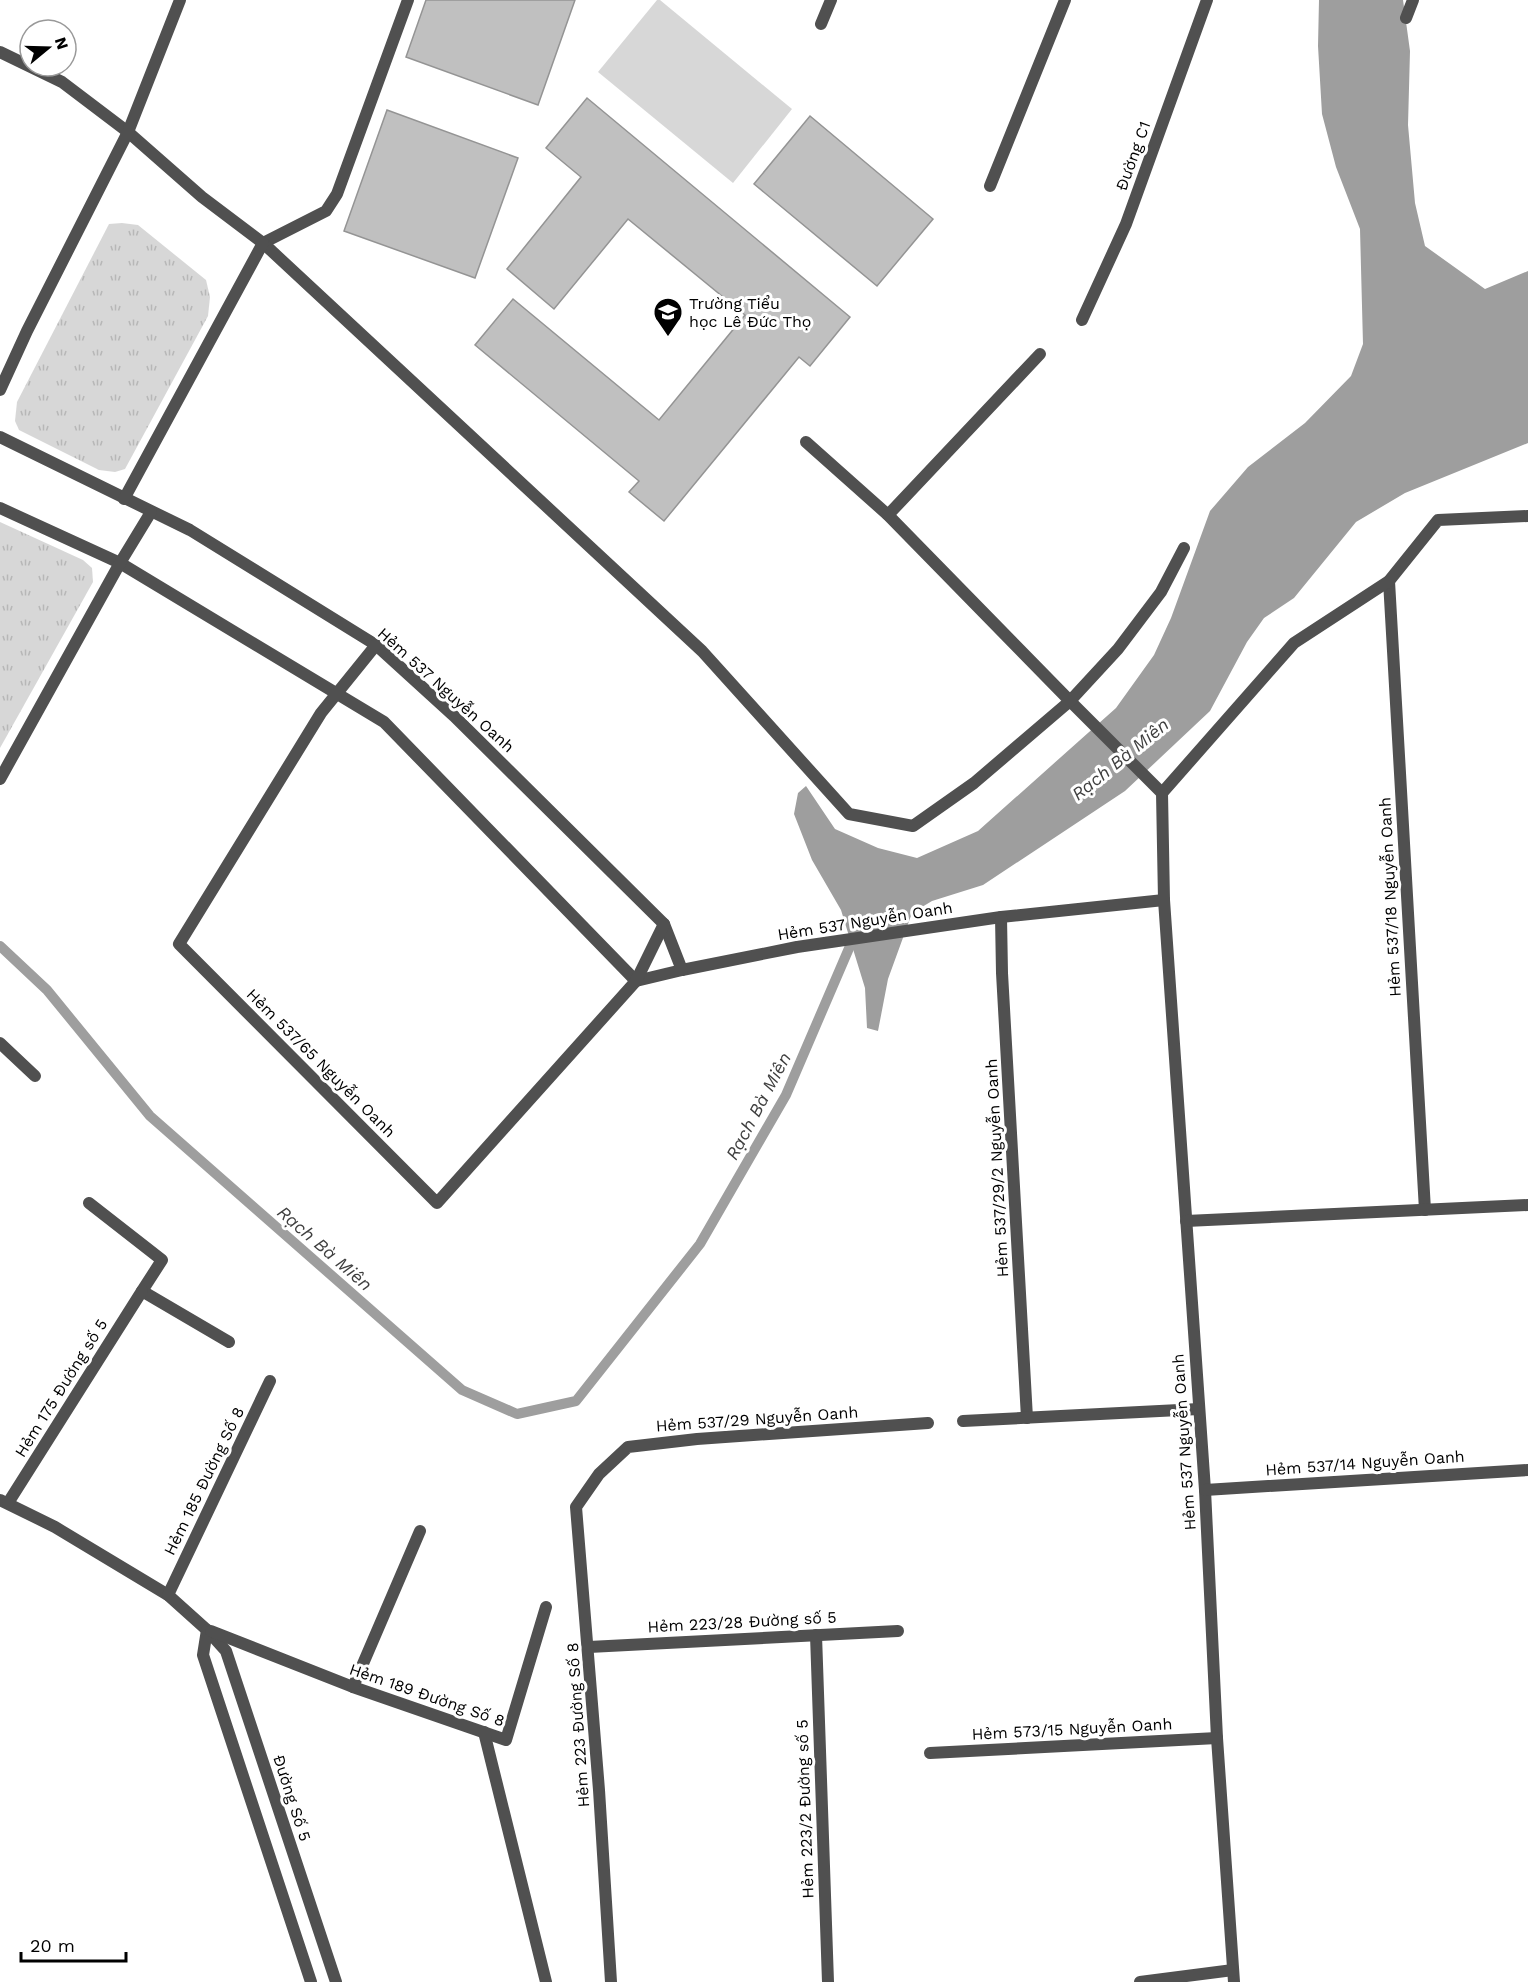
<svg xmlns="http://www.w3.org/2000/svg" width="1528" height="1982" viewBox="0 0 1528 1982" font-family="'Work Sans',sans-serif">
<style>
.grass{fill:url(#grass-tufts)}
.pitch{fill:#d7d7d7}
.water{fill:#9e9e9e}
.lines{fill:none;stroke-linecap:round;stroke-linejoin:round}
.stream{stroke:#9e9e9e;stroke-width:10}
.building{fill:#c0c0c0;stroke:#949494;stroke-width:1.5}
.lane{stroke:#505050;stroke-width:12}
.street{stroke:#505050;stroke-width:12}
.labels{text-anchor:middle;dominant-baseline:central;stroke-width:6;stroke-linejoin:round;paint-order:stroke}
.street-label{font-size:16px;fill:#000;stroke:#fff}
.poi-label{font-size:16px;fill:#000;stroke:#fff;text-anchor:start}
.water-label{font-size:18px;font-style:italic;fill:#3f3f3f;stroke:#fff}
</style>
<defs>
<pattern id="grass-tufts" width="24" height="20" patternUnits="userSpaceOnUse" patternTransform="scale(1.5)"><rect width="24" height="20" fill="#d7d7d7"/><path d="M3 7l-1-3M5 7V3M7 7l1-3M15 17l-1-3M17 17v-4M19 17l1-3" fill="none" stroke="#b7b7b7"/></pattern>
</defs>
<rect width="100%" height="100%" fill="#fff"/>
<g class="grass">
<path d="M122,223L138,225L206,280L210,297L208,316L125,469L115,472L99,470L19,430L15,421L17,402L109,224Z"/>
<path d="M0,522L83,560L92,568L93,582L0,748Z"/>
</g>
<path class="pitch" d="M657,0H660L792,109L733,183L598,72Z"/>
<path class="water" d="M1319,0H1403L1410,51L1408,125L1415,203L1425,246L1485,289L1528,271V443L1405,493L1356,522L1294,598L1264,618L1247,642L1210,711L1125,791L983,885L932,901L912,913L888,979L878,1031L867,1028L865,988L841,910L812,860L794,814L798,793L806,786L835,829L878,848L917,858L978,831L1116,708L1154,655L1171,618L1210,511L1248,467L1305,423L1351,376L1363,344L1360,229L1336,167L1322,114L1318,46Z"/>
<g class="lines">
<path class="stream" d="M0,946L47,990L150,1116L462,1390L517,1414L576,1401L700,1244L786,1095L856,932"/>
</g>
<g class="building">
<path d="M426,0H575L538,105L406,57Z"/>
<path d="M587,98L850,317L810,366L799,357L664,521L629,492L639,481L475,345L513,299L659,420L745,315L628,219L554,309L507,269L581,177L546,148Z"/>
<path d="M387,110L518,158L475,278L344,231Z"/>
<path d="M810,116L933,219L877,286L754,184Z"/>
</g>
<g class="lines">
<g class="lane">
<path d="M263,243L326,211L337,194L408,0"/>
<path d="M1389,581L1425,1210"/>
<path d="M1162,793L1294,643L1389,581L1438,520L1528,516"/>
<path d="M682,970L797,947L1001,917L1164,900"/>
</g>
<g class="street">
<path d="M1406,18L1413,0"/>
<path d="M821,24L831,0"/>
<path d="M0,52L62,82L128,132L202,197L263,243L702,651L849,814L913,826L974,783L1070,701L1162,793L1164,900L1205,1490L1217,1738L1234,1982"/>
<path d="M990,186L1065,0"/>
<path d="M1082,320L1126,224L1207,0"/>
<path d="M0,390L27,331L128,132L180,0"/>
<path d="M0,437L190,530L376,645L454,716L664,924L682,970L636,981L384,722L120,563L0,508"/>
<path d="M806,442L888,515L1070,701L1118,649L1161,592L1184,548"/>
<path d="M124,499L263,243"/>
<path d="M888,515L1040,354"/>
<path d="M376,645L321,713L179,944L437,1203L636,981L664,924"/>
<path d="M0,779L120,563L151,512"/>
<path d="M1001,917L1002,973L1027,1418"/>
<path d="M0,1043L35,1076"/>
<path d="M89,1203L162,1260L142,1291L229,1342"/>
<path d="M1186,1221L1528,1205"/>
<path d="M963,1421L1199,1409"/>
<path d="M1205,1490L1528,1470"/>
<path d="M0,1500L55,1527L168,1595L207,1630L226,1651L336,1982"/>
<path d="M8,1503L142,1291"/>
<path d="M168,1595L270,1381"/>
<path d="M207,1630L203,1655L311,1982"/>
<path d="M211,1631L353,1687L506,1740L546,1607"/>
<path d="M816,1635L828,1982"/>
<path d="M589,1647L898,1631"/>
<path d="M353,1687L420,1531"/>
<path d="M484,1732L546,1982"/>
<path d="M930,1753L1217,1738"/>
<path d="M611,1982L599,1790L576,1507L599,1474L628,1447L697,1439L928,1423"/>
<path d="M1140,1982L1233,1970"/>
</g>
</g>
<defs>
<g id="school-pin" transform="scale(1.5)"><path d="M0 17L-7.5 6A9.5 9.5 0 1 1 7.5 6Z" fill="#000" stroke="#fff"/><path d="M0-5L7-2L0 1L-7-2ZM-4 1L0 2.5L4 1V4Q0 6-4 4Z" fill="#fff"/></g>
</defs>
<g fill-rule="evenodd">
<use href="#school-pin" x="668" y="312"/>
</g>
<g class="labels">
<g class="street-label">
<text transform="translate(1133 156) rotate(-70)">Đường C1</text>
<text transform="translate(446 690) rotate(42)">Hẻm 537 Nguyễn Oanh</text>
<text transform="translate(1390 897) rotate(-93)">Hẻm 537/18 Nguyễn Oanh</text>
<text transform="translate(865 921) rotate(-9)">Hẻm 537 Nguyễn Oanh</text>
<text transform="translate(321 1063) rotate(45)">Hẻm 537/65 Nguyễn Oanh</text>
<text transform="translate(997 1168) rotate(-93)">Hẻm 537/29/2 Nguyễn Oanh</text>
<text transform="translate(61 1388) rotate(-58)">Hẻm 175 Đường số 5</text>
<text transform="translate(757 1419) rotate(-4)">Hẻm 537/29 Nguyễn Oanh</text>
<text transform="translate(1184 1442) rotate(-94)">Hẻm 537 Nguyễn Oanh</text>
<text transform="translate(1365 1463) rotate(-4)">Hẻm 537/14 Nguyễn Oanh</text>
<text transform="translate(204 1481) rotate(-64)">Hẻm 185 Đường Số 8</text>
<text transform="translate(742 1622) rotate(-3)">Hẻm 223/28 Đường số 5</text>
<text transform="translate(427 1695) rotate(19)">Hẻm 189 Đường Số 8</text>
<text transform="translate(578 1725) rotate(-94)">Hẻm 223 Đường Số 8</text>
<text transform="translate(1072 1729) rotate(-3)">Hẻm 573/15 Nguyễn Oanh</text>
<text transform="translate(292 1798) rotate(72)">Đường Số 5</text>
<text transform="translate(805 1809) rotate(-92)">Hẻm 223/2 Đường số 5</text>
</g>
<g class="poi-label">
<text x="689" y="303">Trường Tiểu<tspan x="689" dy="18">học Lê Đức Thọ</tspan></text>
</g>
<g class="water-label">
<text transform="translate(1120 759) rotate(-39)">Rạch Bà Miên</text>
<text transform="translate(758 1106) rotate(-62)">Rạch Bà Miên</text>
<text transform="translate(325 1248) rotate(41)">Rạch Bà Miên</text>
</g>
</g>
<g transform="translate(48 48) rotate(71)"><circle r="28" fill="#ffffff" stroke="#999999" stroke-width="1.5"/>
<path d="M0-4.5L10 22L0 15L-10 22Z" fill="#000000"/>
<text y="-9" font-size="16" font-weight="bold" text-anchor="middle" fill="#000000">N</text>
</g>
<path d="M21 1952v9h105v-9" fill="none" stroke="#000000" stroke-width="3"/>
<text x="30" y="1952" font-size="18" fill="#000000" stroke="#ffffff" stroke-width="4.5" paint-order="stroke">20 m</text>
</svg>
